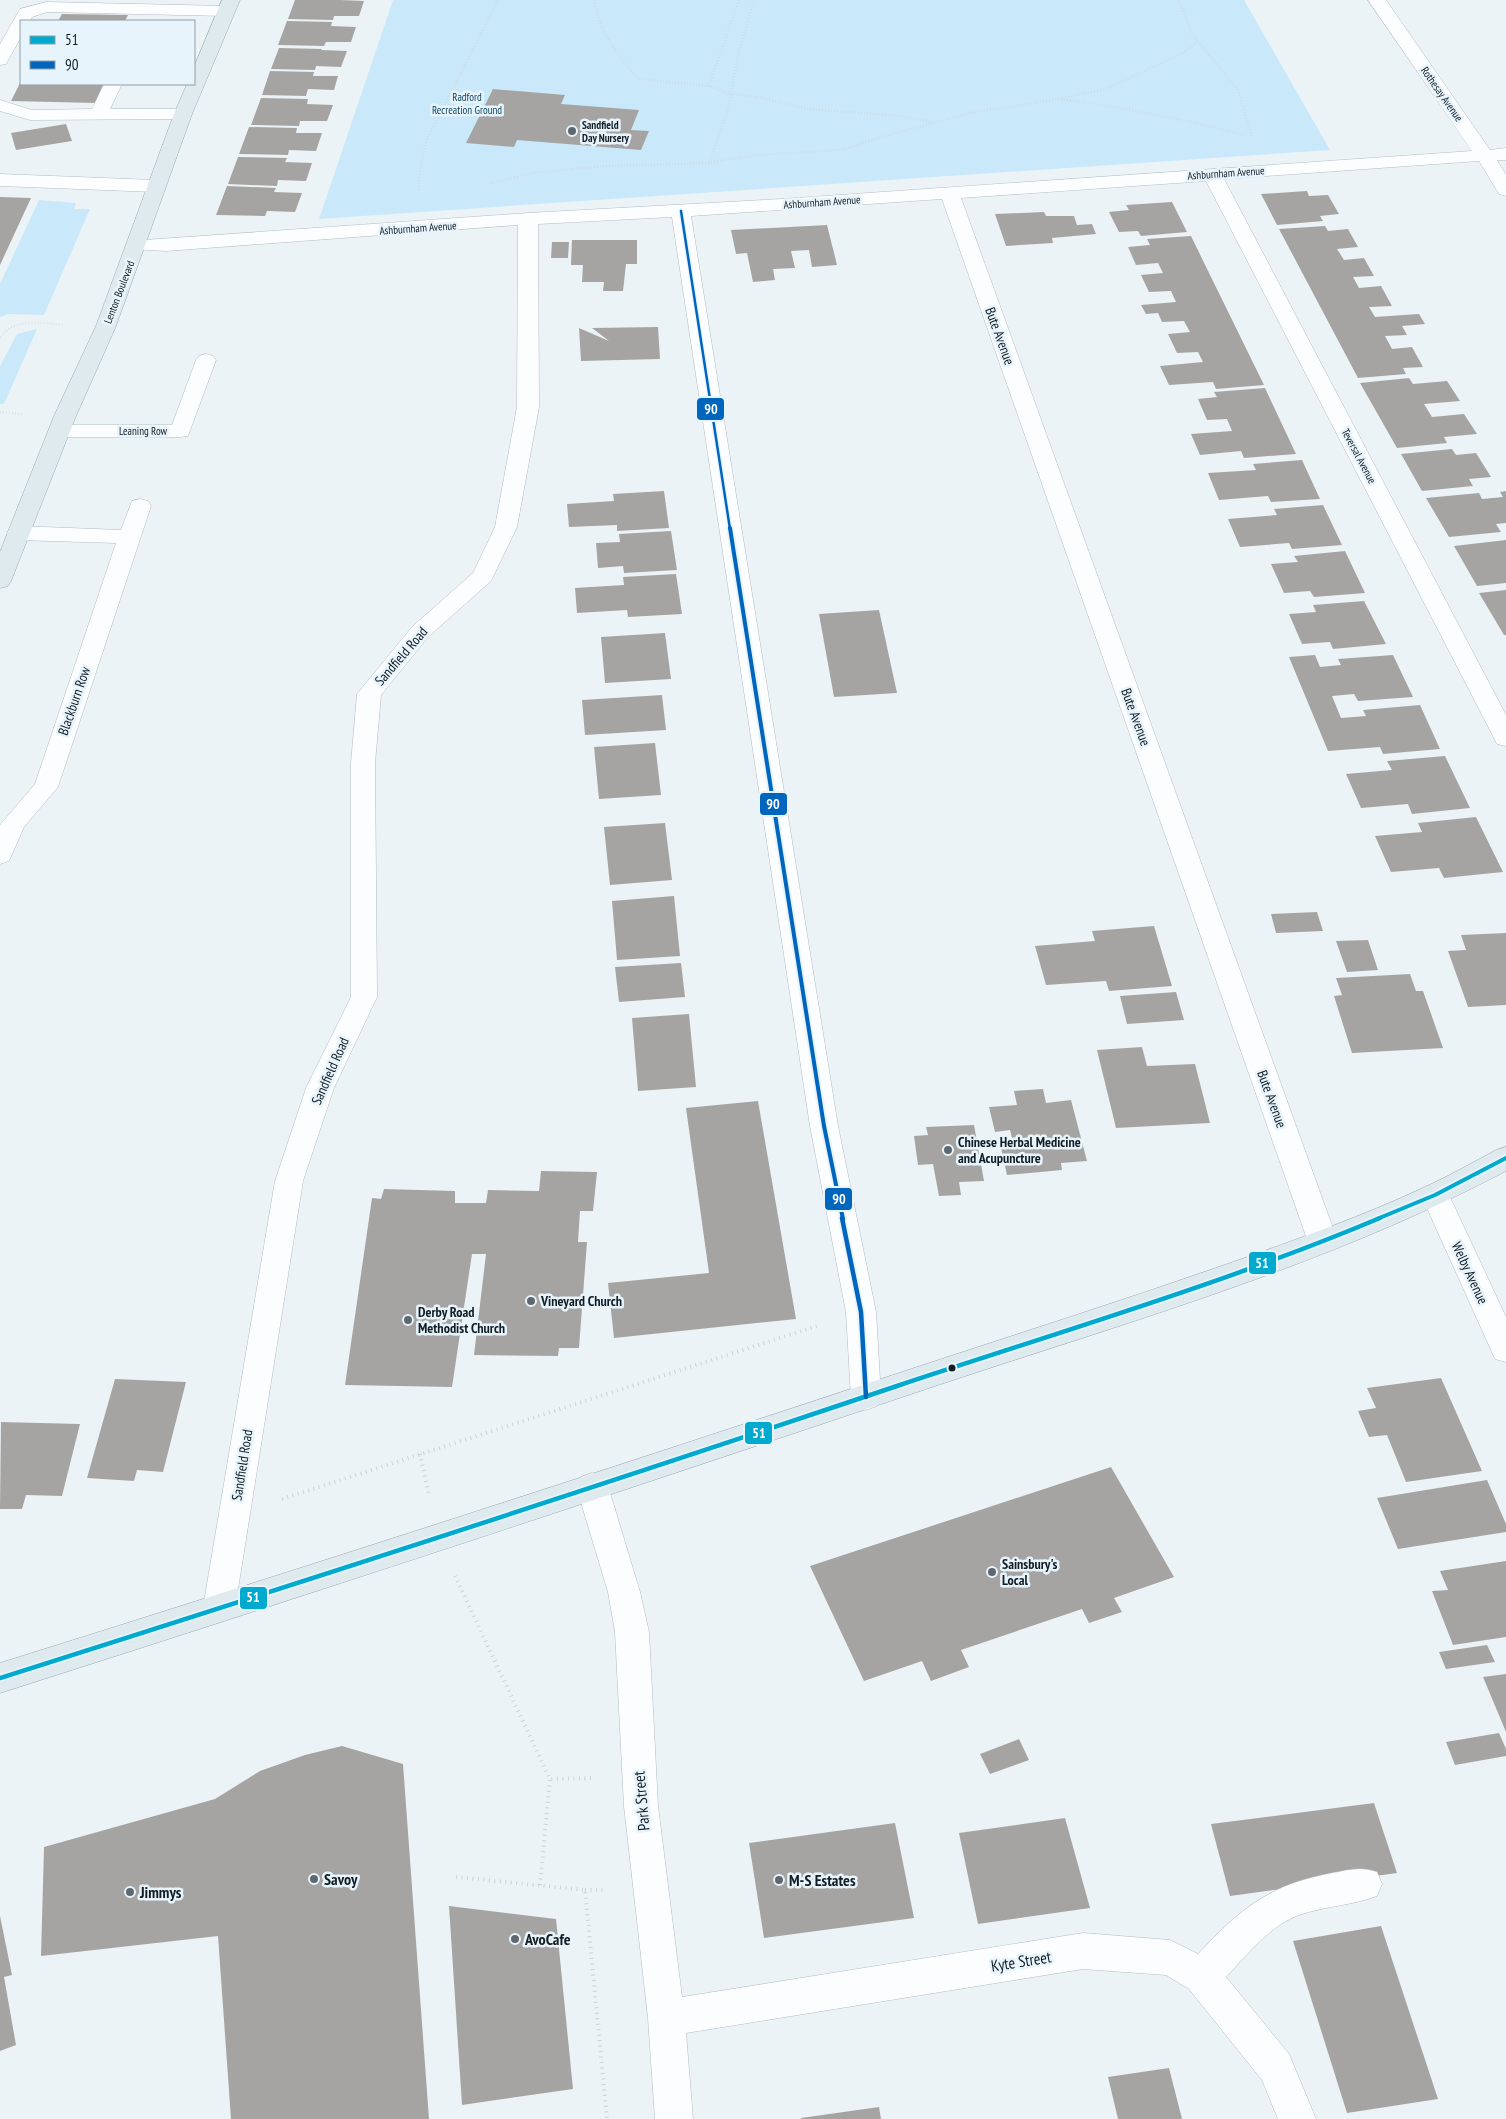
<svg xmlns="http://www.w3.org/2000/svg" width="1506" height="2119" viewBox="0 0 1506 2119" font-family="'PT Sans Narrow',sans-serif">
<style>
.green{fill:#c9e9fb}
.building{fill:#a6a4a3}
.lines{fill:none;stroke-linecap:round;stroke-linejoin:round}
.minor-casing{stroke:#b3bcc2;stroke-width:1}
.major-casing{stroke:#98abb5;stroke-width:1}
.path-far1{stroke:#cfd1d2;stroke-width:2.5;stroke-dasharray:0.5 2.5;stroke-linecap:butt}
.path{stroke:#cfd1d2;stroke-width:4;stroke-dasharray:1 4.5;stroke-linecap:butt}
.minor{fill:#fcfdfe;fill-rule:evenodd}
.major{fill:#dfeaee;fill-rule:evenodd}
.bus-1-far1-casing{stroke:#e8f4fc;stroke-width:8}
.bus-1-casing{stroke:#e8f4fc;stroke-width:8}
.bus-2-far2-casing{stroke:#e8f4fc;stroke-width:5}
.bus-2-far1-casing{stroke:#e8f4fc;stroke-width:8}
.bus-2-casing{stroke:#e8f4fc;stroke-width:8}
.bus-1-far1{stroke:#00a9ce;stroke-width:4}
.bus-1{stroke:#00a9ce;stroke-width:4.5}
.bus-2-far2{stroke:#0065bd;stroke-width:2.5}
.bus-2-far1{stroke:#0065bd;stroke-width:4}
.bus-2{stroke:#0065bd;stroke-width:4.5}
.poi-dot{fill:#5e686e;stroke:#e8f4fc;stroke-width:2}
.bus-dot{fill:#121d24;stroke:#e8f4fc;stroke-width:2}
.labels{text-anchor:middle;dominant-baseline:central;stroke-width:5;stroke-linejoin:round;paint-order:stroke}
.far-street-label{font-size:11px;fill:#121d24;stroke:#e8f4fc}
.far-park-label{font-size:11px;fill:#063f59;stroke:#e8f4fc}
.far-poi-label{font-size:11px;font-weight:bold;fill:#121d24;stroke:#e8f4fc;text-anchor:start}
.street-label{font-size:14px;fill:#121d24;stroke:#e8f4fc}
.poi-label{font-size:14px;font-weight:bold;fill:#121d24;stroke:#e8f4fc;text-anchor:start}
.near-street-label{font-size:16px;fill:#121d24;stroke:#e8f4fc}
.near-poi-label{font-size:16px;font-weight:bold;fill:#121d24;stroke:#e8f4fc;text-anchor:start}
.line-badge{stroke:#e8f4fc;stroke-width:2}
.badge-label{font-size:14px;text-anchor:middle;font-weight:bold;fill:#fff}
</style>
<rect width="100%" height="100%" fill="#ecf3f7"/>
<g class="green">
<path d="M393,0H1244L1330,150L319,219Z"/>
<path d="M39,200L76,203L74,209H90L44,315L8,314L0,317V284Z"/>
<path d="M37,329L4,404H0V366L17,334Z"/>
</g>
<g class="building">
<path d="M295,0H340L364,1L359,16H334L333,20L288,19Z"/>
<path d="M62,14L128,15L125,21H58Z"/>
<path d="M287,21L332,22L331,26L356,27L351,42H326L324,46L278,45Z"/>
<path d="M279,48L322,49L321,50L347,51L341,67L316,66L315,70L271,69Z"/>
<path d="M270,71L314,72L313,76H338L334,90L308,89L306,96L262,95Z"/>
<path d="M21,81V84H105L97,103L11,101Z"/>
<path d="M493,89L565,95L561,104L639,110L631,130L649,131L641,150L517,140L514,147L466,143Z"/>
<path d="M261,98L308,99L307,104L333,105L327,121H300L299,126L251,125Z"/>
<path d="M66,124L72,141L16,150L11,133Z"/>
<path d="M249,127L297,128L296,133H322L316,151L289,150L288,155L239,154Z"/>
<path d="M238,157L287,158L285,162L312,163L306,181L278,180L277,186L228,184Z"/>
<path d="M227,186L276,188L274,192L302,193L295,212L267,211L265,216L216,215Z"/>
<path d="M1307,191L1309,196L1328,195L1339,214L1320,216L1323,221L1277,225L1261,194Z"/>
<path d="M0,197L31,198L0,265Z"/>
<path d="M1172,202L1187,232L1141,236L1138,231L1119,232L1109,212L1129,210L1126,205Z"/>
<path d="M1044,212L1046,216H1074L1077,225L1092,224L1096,234L1052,238L1053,243L1006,246L995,214Z"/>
<path d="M827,225L837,265L812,267L809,250L791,251L795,268L773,269L775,280L753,282L747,253L736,254L731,230Z"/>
<path d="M1325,226L1328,231L1348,229L1358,247L1337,249L1344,260L1364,258L1374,276L1353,277L1359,288L1381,286L1392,306L1369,307L1375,317L1419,314L1425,324L1402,326L1407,335L1385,336L1392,349L1412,347L1423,367L1403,368L1406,374L1358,378L1279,229Z"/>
<path d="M1191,236L1212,279L1264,385L1216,389L1213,382L1169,385L1160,366L1203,362L1198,352L1177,353L1168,334L1190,332L1184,321L1162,322L1158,313L1146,314L1141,305L1176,302L1171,291L1149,292L1141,275L1163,273L1158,263L1136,265L1128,247L1150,245L1147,239Z"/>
<path d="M572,240H637V264H626L623,291H603L604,282H582L583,265H571Z"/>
<path d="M552,242H569L568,258H551Z"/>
<path d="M658,327L660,359L581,361L579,328L609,341L592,328Z"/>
<path d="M1409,378L1413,384L1447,381L1460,401L1424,404L1432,417L1464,414L1477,434L1444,437L1447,443L1397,448L1360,383Z"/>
<path d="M1265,388L1296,454L1244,458L1241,451L1200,455L1191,434L1232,431L1227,419L1207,420L1198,399L1217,397L1214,392Z"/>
<path d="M1452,449L1456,455L1476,453L1491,477L1469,479L1473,486L1422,491L1401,454Z"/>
<path d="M1302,460L1320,499L1271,502L1268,496L1219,500L1208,473L1256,470L1253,464Z"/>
<path d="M664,491L669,528L617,531V525L569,527L567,504L614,501L613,494Z"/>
<path d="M1506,491V523L1496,524L1501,532L1449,537L1426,498L1479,493L1482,499L1503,497L1500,492Z"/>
<path d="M1323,505L1342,545L1292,549L1289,543L1240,547L1228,519L1277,515L1274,509Z"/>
<path d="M671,531L677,570L624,573L623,566L598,568L596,543L620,542L619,534Z"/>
<path d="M1506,540V583L1477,586L1454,546Z"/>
<path d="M1345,551L1365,593L1314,597L1310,591L1284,593L1271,564L1298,562L1294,556Z"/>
<path d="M676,574L682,614L628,617L627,610L577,613L575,588L624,585L623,577Z"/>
<path d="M1506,590V635H1504L1479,593Z"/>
<path d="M1364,601L1386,644L1333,649L1330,642L1302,644L1289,614L1316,612L1313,605Z"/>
<path d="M879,610L897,693L834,697L819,614Z"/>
<path d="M665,633L671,679L605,683L601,637Z"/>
<path d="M1315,655L1320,667L1341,665L1338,659L1393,655L1413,697L1358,701L1354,694L1332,696L1341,718L1366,716L1363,710L1420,705L1440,749L1383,754L1380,747L1328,751L1289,657Z"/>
<path d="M662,695L666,730L585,735L582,700Z"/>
<path d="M655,743L661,795L599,799L594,747Z"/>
<path d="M1445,756L1470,808L1412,814L1408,804L1361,808L1346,774L1392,770L1387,761Z"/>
<path d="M1476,817L1503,872L1444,878L1439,868L1391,872L1375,836L1422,832L1418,823Z"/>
<path d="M665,823L672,880L610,885L604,827Z"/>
<path d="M674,896L680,956L617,960L612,901Z"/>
<path d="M1317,912L1323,931L1276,933L1271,914Z"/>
<path d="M1154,926L1172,986L1109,991L1106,981L1046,985L1035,946L1095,941L1092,931Z"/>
<path d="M1506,933V1005L1468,1007L1448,951L1466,950L1461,935Z"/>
<path d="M1368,940L1378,970L1347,972L1336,941Z"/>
<path d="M681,963L685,997L619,1002L615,967Z"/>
<path d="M1410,974L1416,991H1423L1443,1048L1352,1053L1334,996L1342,995L1336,978Z"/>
<path d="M1176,992L1184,1020L1127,1024L1120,996Z"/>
<path d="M689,1014L696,1087L638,1091L632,1018Z"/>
<path d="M1142,1047L1147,1066L1195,1064L1210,1123L1116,1128L1097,1050Z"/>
<path d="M1043,1089L1046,1103L1071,1100L1087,1161L1061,1163L1062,1170L1007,1175L999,1139L1012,1138L1010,1130L995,1132L989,1107L1017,1105L1014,1091Z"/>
<path d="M758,1101L796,1319L614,1338L608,1283L709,1273L686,1108Z"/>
<path d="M974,1125L984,1181L959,1182L961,1195L939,1196L933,1164L918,1165L914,1136L928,1135L926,1127Z"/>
<path d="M541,1171L597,1172L593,1211H580L578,1242H587L579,1348H559L558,1356L474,1355L486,1254H472L452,1387L345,1385L372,1198L381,1199L384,1189L455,1191V1203H486L488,1190L539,1191Z"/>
<path d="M1441,1378L1482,1471L1406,1482L1387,1435L1369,1437L1358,1411L1376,1408L1367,1388Z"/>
<path d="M115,1379L186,1382L163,1472L137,1470L134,1481L87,1478Z"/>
<path d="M1,1422L80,1424L62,1496L26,1495L22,1509H0Z"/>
<path d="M1111,1467L1174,1577L1114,1598L1122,1612L1089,1623L1082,1609L961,1650L969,1667L931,1681L922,1661L864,1681L810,1566Z"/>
<path d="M1487,1480L1506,1524V1532L1398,1549L1377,1498Z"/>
<path d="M1506,1561V1637L1453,1645L1432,1591L1448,1590L1440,1571Z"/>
<path d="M1487,1645L1495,1662L1446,1669L1439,1652Z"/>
<path d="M1506,1674V1732L1483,1677Z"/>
<path d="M1499,1733L1506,1749V1756L1455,1765L1446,1742Z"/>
<path d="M1019,1739L1029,1760L990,1774L980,1754Z"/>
<path d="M342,1746L403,1764L429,2119H231L218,1936L41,1956L44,1847L215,1799L260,1771L305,1755Z"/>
<path d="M1374,1803L1397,1873L1230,1896L1211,1824Z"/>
<path d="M1065,1818L1090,1908L978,1924L959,1833Z"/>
<path d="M895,1823L914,1918L764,1938L749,1843Z"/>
<path d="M449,1906L556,1919L573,2089L462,2105Z"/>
<path d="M0,1916L12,1975L4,1977L16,2045L0,2051Z"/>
<path d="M1381,1926L1438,2099L1347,2113L1293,1941Z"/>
<path d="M1169,2068L1182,2119H1118L1108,2077Z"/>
<path d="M879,2107L881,2119H801V2118Z"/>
</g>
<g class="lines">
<g class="minor-casing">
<g id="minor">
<path d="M1368,0H1386L1490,150L1506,148V160H1497L1506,175V196L1499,194L1479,161L1224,179L1506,715V746L1497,744L1494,738L1206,181L961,198L1338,1242L1333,1250L1323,1253L1313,1250L1308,1242L942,199L691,216L838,1126L876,1312L881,1397L877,1406L866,1410L855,1406L851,1397L846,1312L810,1126L672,217L538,224L539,407L517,527L491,581L428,637L381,695L375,763L377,997L334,1088L303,1181L235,1608L231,1618L219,1622L207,1618L203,1608L275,1181L306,1088L351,997V763L357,694L412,627L473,573L495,527L517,407L518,225L166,251L130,249L127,245L130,241L528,213L782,199L1472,151Z"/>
<path d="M46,2L226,6L232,7L235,11L232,15L226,16L47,12L32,17L30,21H21V37L6,64L0,65V44L20,9Z"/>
<path d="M104,84H122L110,109H183L189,110L192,114L189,118L183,119L30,120L0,111V100L32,110L92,109Z"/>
<path d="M0,174L156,180L163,182L165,186L163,190L156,192L0,186Z"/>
<path d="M206,354L213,356L216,360L188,436L180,437H60L52,436L49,431L52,426L60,425H172L196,360L199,356Z"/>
<path d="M140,499L148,501L151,506L58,787L24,827L9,861L0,864V825L35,784L116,543L18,540L10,538L7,533L10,528L18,526L121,530L132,501Z"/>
<path d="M1435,1184L1445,1187L1449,1195L1506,1317V1362L1495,1359L1491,1350L1421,1195L1425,1187Z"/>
<path d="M592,1473L603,1477L608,1486L640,1592L649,1632L658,1806L682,1997L1083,1933L1170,1940L1198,1954C1241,1908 1269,1885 1332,1873C1348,1870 1361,1866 1377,1872L1382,1884L1377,1896C1353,1905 1327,1906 1302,1914C1271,1924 1248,1954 1226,1977L1289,2054L1316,2119H1278L1262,2080L1189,1989L1166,1975L1083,1969L686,2033L693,2119H655L648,2018L624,1806L615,1632L608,1592L576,1486L581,1477Z"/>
</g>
</g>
<g class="major-casing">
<g id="major">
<path d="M222,0H240L192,114L116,326L76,416L11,581L8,586L0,588V552L54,416L96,326L174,114L187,84H194V67Z"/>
<path d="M1506,1147V1171C1324,1267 1124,1323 929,1388C620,1492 311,1594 0,1693V1663C304,1568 606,1470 908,1370C1017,1334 1125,1300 1233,1262C1298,1239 1363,1216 1425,1187C1449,1176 1472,1163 1496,1150Z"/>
</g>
</g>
<g class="path-far1">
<path d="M595,0C597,31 619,56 638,79L709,86L731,94L758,97L809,109L899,116L933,122"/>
<path d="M1179,0L1192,34L1238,90L1252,137"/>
<path d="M709,86L739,0"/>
<path d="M1062,98L1105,89L1181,54L1198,41"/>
<path d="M709,163L728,110L737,59L754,0"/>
<path d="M491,183L537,172L608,166L709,163L756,155L842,150L885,136L970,113L1059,99L1109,106L1188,121L1245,135"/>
<path d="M419,190L420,169L427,139L498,0"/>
<path d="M0,337C16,317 42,323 64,325"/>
<path d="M0,412L22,414"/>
</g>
<g class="path">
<path d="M420,1454L429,1495"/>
<path d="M282,1499L817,1326"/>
<path d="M455,1576L550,1779L592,1778"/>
<path d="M456,1877L585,1890L607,2119"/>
<path d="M540,1885L550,1779"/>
<path d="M585,1890H604"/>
</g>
<use href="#minor" class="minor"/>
<use href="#major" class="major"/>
<g class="bus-1-far1-casing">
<path id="bus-1-far1" d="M1377,1219L1435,1195L1506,1158"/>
</g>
<g class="bus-1-casing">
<path id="bus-1" d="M0,1678C300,1583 599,1486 897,1386C1059,1332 1223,1284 1380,1218"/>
</g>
<g class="bus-2-far2-casing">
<path id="bus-2-far2" d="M681,211L730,529"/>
</g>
<g class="bus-2-far1-casing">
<path id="bus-2-far1" d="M730,528L824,1126L843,1219"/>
</g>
<g class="bus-2-casing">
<path id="bus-2" d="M842,1218L861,1312L866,1397"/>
</g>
<use href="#bus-1-far1" class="bus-1-far1"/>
<use href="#bus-1" class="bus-1"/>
<use href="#bus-2-far2" class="bus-2-far2"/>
<use href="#bus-2-far1" class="bus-2-far1"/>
<use href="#bus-2" class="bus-2"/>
</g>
<g class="poi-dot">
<circle cx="572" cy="131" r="5"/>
<circle cx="948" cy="1150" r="5"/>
<circle cx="531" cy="1301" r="5"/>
<circle cx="408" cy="1320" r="5"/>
<circle cx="992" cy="1572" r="5"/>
<circle cx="314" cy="1879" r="5"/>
<circle cx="779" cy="1880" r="5"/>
<circle cx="130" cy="1892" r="5"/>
<circle cx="515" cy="1939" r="5"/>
</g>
<circle class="bus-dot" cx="952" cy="1368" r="4.5"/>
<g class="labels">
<g class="far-street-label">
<text transform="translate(1442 94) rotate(55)">Rothesay Avenue</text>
<text transform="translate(1226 173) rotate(-4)">Ashburnham Avenue</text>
<text transform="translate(822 202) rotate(-4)">Ashburnham Avenue</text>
<text transform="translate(418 228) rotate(-4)">Ashburnham Avenue</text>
<text transform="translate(119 292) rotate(-69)">Lenton Boulevard</text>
<text x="143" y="431">Leaning Row</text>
<text transform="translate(1359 456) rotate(62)">Teversal Avenue</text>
</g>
<g class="far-park-label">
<text x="467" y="97">Radford<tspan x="467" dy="13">Recreation Ground</tspan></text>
</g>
<g class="far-poi-label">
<text x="582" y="125">Sandfield<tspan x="582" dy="13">Day Nursery</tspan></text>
</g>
<g class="street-label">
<text transform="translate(1000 336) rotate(70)">Bute Avenue</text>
<text transform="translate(401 656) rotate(-49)">Sandfield Road</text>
<text transform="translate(74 701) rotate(-71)">Blackburn Row</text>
<text transform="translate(1136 717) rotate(70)">Bute Avenue</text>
<text transform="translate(330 1071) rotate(-66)">Sandfield Road</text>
<text transform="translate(1272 1099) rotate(70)">Bute Avenue</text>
<text transform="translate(1470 1273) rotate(65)">Welby Avenue</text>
<text transform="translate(242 1465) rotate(-81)">Sandfield Road</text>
</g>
<g class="poi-label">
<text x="958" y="1142">Chinese Herbal Medicine<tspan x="958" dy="16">and Acupuncture</tspan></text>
<text x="541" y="1301">Vineyard Church</text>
<text x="418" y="1312">Derby Road<tspan x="418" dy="16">Methodist Church</tspan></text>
<text x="1002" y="1564">Sainsbury's<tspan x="1002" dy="16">Local</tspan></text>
</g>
<g class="near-street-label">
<text transform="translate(641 1801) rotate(-95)">Park Street</text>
<text transform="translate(1021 1961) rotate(-9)">Kyte Street</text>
</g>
<g class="near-poi-label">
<text x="324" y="1879">Savoy</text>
<text x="789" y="1880">M-S Estates</text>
<text x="140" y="1892">Jimmys</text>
<text x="525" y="1939">AvoCafe</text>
</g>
</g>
<g class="line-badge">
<rect x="696" y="397" width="29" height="24" rx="5" fill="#0065bd"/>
<rect x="759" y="792" width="29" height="24" rx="5" fill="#0065bd"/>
<rect x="824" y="1187" width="29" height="24" rx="5" fill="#0065bd"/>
<rect x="1248" y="1251" width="29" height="24" rx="5" fill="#00a9ce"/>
<rect x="744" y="1421" width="29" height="24" rx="5" fill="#00a9ce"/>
<rect x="239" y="1586" width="29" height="24" rx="5" fill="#00a9ce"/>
</g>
<g class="badge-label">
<text x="711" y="414">90</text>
<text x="773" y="809">90</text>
<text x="839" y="1204">90</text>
<text x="1262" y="1268">51</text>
<text x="759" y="1438">51</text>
<text x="253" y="1602">51</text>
</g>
<rect x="20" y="20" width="175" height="65" fill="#e8f4fc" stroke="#929ea6"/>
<rect x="30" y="36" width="25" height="8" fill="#00a9ce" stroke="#929ea6"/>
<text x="65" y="45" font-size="15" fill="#121d24">51</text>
<rect x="30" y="61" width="25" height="8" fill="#0065bd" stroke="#929ea6"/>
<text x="65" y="70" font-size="15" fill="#121d24">90</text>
</svg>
